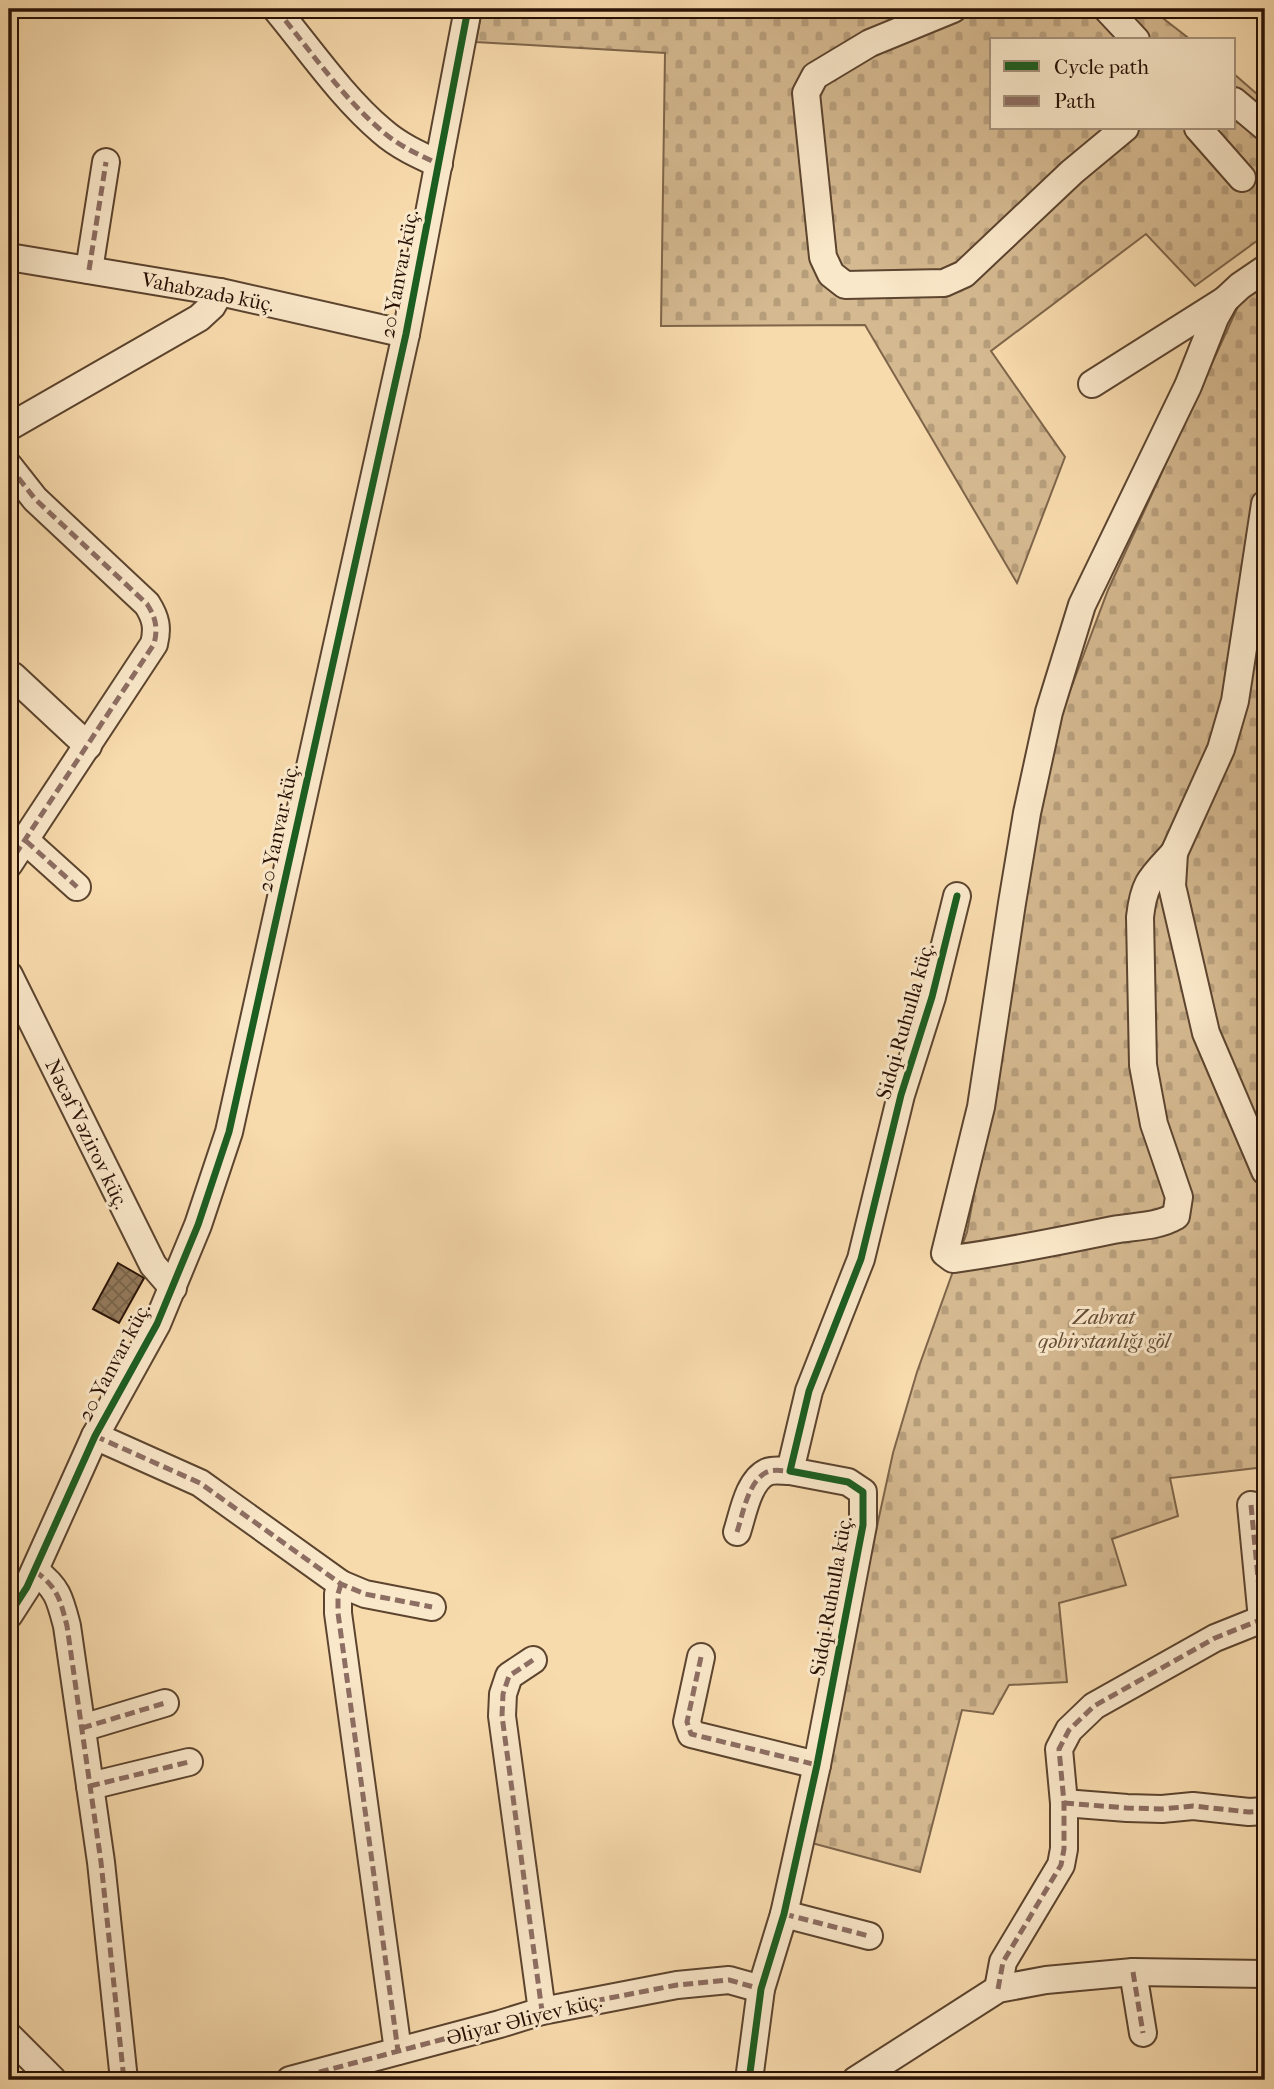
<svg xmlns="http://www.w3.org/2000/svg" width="1274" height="2089" viewBox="0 0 1274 2089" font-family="'IM FELL French Canon',serif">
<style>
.cemetery{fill:url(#cemetery-stones);stroke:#7e654a;stroke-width:2}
.building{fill:url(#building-cross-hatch);stroke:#281105;stroke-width:2}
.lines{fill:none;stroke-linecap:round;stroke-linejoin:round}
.minor-casing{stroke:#5c442f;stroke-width:30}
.minor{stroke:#fae8ca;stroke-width:26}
.quiet{stroke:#8d6e63;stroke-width:5;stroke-dasharray:10 5;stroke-linecap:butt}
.cycleway-casing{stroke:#fae8ca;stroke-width:11}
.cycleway{stroke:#1b5e20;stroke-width:7}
.labels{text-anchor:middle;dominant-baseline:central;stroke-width:6;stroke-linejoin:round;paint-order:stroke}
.street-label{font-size:21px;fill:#281105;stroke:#fae8ca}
.park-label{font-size:21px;font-style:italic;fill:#654c36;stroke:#fae8ca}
</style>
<defs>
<pattern id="cemetery-stones" width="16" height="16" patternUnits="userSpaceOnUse" patternTransform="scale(1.75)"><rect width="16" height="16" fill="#d5b990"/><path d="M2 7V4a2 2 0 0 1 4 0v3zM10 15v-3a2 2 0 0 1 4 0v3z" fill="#b79e7b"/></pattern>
<pattern id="building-cross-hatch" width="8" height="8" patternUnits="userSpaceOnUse" patternTransform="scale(1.75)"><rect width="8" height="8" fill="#947a5c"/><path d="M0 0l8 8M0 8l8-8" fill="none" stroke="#79634a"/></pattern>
</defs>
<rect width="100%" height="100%" fill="#f8dbad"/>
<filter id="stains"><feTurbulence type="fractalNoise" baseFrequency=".00286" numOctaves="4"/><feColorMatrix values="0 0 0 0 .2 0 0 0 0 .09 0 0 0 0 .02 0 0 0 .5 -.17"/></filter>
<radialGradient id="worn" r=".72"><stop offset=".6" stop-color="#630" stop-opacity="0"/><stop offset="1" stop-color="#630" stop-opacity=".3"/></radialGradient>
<g class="cemetery">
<path d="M482,9H1151L1191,40H992V128H1234V74L1265,101V235L1195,286L1146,234L991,351L1065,457L1017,583L865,325L661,326L665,53L476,42Z"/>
<path d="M1265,286V1467L1170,1478L1178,1516L1112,1539L1126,1585L1059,1603L1067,1682L1009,1685L993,1714L962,1710L920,1872L808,1842L893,1453L917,1372L967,1232L989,1113L1021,895L1062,712L1108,590L1241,300Z"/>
</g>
<path class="building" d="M118,1263L144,1278L119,1323L93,1309Z"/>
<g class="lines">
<g class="minor-casing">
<g id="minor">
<path d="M276,9C310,50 342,97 382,131C399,146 419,155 439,164"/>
<path d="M953,9L870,43L815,76L806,93L823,257L831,274L845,285L944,283L964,274L1072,172L1125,128"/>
<path d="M1107,9L1136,40"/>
<path d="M1234,101L1265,127"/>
<path d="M1198,128L1242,178"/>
<path d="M9,257L220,292L406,334"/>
<path d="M89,270L106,162"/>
<path d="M1092,384L1225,300L1240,286L1265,269"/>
<path d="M9,427L199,318L212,306L220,292"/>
<path d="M9,466L35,499L147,604C156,618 158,628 154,644L9,864"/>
<path d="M1265,504L1235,701L1221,749L1174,853L1172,886L1206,1033L1265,1171"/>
<path d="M13,676L88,746"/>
<path d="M26,841L77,887"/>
<path d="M1174,853C1151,878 1144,882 1140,917L1143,1065L1154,1124L1179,1197L1176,1216C1157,1227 1135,1226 1113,1230C1060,1241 1007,1252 953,1259L945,1253L981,1107L1012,903L1027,813L1049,712L1082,605L1188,386L1215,318L1225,300"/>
<path d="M9,975L153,1265L173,1288"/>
<path d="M95,1436L200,1483L341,1584L365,1594L432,1607"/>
<path d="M1251,1505L1262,1619"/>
<path d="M737,1532C743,1514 748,1481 767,1472C774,1469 783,1471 790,1471"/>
<path d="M35,1571C58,1588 60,1599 67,1626L101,1862L124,2080"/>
<path d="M341,1584L338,1594V1613L398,2051"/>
<path d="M9,1615L27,1587L95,1436L157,1324L198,1225L229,1132L406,334L468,9"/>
<path d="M701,1657L687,1722L691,1734L817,1765"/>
<path d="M533,1660L509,1676L503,1694L502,1716L542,2011"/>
<path d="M82,1728L165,1703"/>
<path d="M90,1786L189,1762"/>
<path d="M1064,1803L1127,1808L1162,1809L1193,1806L1249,1812L1265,1811"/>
<path d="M784,1914L869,1936"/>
<path d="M1133,1972L1143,2033"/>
<path d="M998,1989L1003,1962L1061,1865L1064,1849V1803L1059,1749L1069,1730L1094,1706L1215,1638L1265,1618"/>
<path d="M9,2036L53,2080"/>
<path d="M290,2080L500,2024L542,2011L677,1985L729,1980L761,1989"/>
<path d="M749,2080L761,1989L784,1914L817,1765L863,1525V1492L848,1482L790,1471L809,1391L861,1259L901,1095L932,997L957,896"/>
<path d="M856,2080L998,1989L1046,1980L1133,1972L1265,1974"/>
</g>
</g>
<use href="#minor" class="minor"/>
<g class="quiet">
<path d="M276,9C310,50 342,97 382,131C399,146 419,155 439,164"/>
<path d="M89,270L106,162"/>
<path d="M9,466L35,499L147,604C156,618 158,628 154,644L9,864"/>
<path d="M26,841L77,887"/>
<path d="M95,1436L200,1483L341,1584L365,1594L432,1607"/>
<path d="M1251,1505L1262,1619"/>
<path d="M737,1532C743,1514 748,1481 767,1472C774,1469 783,1471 790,1471"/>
<path d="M35,1571C58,1588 60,1599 67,1626L101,1862L124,2080"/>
<path d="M341,1584L338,1594V1613L398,2051"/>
<path d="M701,1657L687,1722L691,1734L817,1765"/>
<path d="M533,1660L509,1676L503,1694L502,1716L542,2011"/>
<path d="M82,1728L165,1703"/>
<path d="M90,1786L189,1762"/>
<path d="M1064,1803L1127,1808L1162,1809L1193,1806L1249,1812L1265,1811"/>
<path d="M784,1914L869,1936"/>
<path d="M1133,1972L1143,2033"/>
<path d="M998,1989L1003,1962L1061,1865L1064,1849V1803L1059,1749L1069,1730L1094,1706L1215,1638L1265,1618"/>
<path d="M290,2080L500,2024L542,2011L677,1985L729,1980L761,1989"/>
</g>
<g class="cycleway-casing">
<g id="cycleway">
<path d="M9,1615L27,1587L95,1436L157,1324L198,1225L229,1132L406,334L468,9"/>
<path d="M749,2080L761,1989L784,1914L817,1765L863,1525V1492L848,1482L790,1471L809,1391L861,1259L901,1095L932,997L957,896"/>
</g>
</g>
<use href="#cycleway" class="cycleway"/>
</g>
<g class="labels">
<g class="street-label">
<text transform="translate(399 274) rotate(-79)">20 Yanvar küç.</text>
<text transform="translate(208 292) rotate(11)">Vahabzadə küç.</text>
<text transform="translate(278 828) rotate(-78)">20 Yanvar küç.</text>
<text transform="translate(905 1021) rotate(-74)">Sidqi Ruhulla küç.</text>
<text transform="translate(87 1134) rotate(64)">Nəcəf Vəzirov küç.</text>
<text transform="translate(114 1362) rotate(-62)">20 Yanvar küç.</text>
<text transform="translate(831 1596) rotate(-80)">Sidqi Ruhulla küç.</text>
<text transform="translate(524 2019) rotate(-14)">Əliyar Əliyev küç.</text>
</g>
<g class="park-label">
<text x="1104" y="1317">Zabrat<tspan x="1104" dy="24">qəbirstanlığı göl</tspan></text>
</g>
</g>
<rect width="1274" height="2089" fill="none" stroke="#f8dbad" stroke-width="35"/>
<rect x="10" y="10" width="1253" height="2068" fill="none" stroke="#281105" stroke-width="3.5"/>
<rect x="18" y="18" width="1239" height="2054" fill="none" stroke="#281105" stroke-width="2"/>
<rect x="990" y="38" width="245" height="91" fill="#fae8ca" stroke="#a6927b" stroke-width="2"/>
<rect x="1004" y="61" width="35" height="10" fill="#1b5e20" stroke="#a6927b" stroke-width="2"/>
<text x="1054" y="74" font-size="21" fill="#281105">Cycle path</text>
<rect x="1004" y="96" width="35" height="10" fill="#8d6e63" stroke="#a6927b" stroke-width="2"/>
<text x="1054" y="108" font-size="21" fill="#281105">Path</text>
<rect width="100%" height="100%" filter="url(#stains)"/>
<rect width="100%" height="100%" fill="url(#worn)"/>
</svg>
